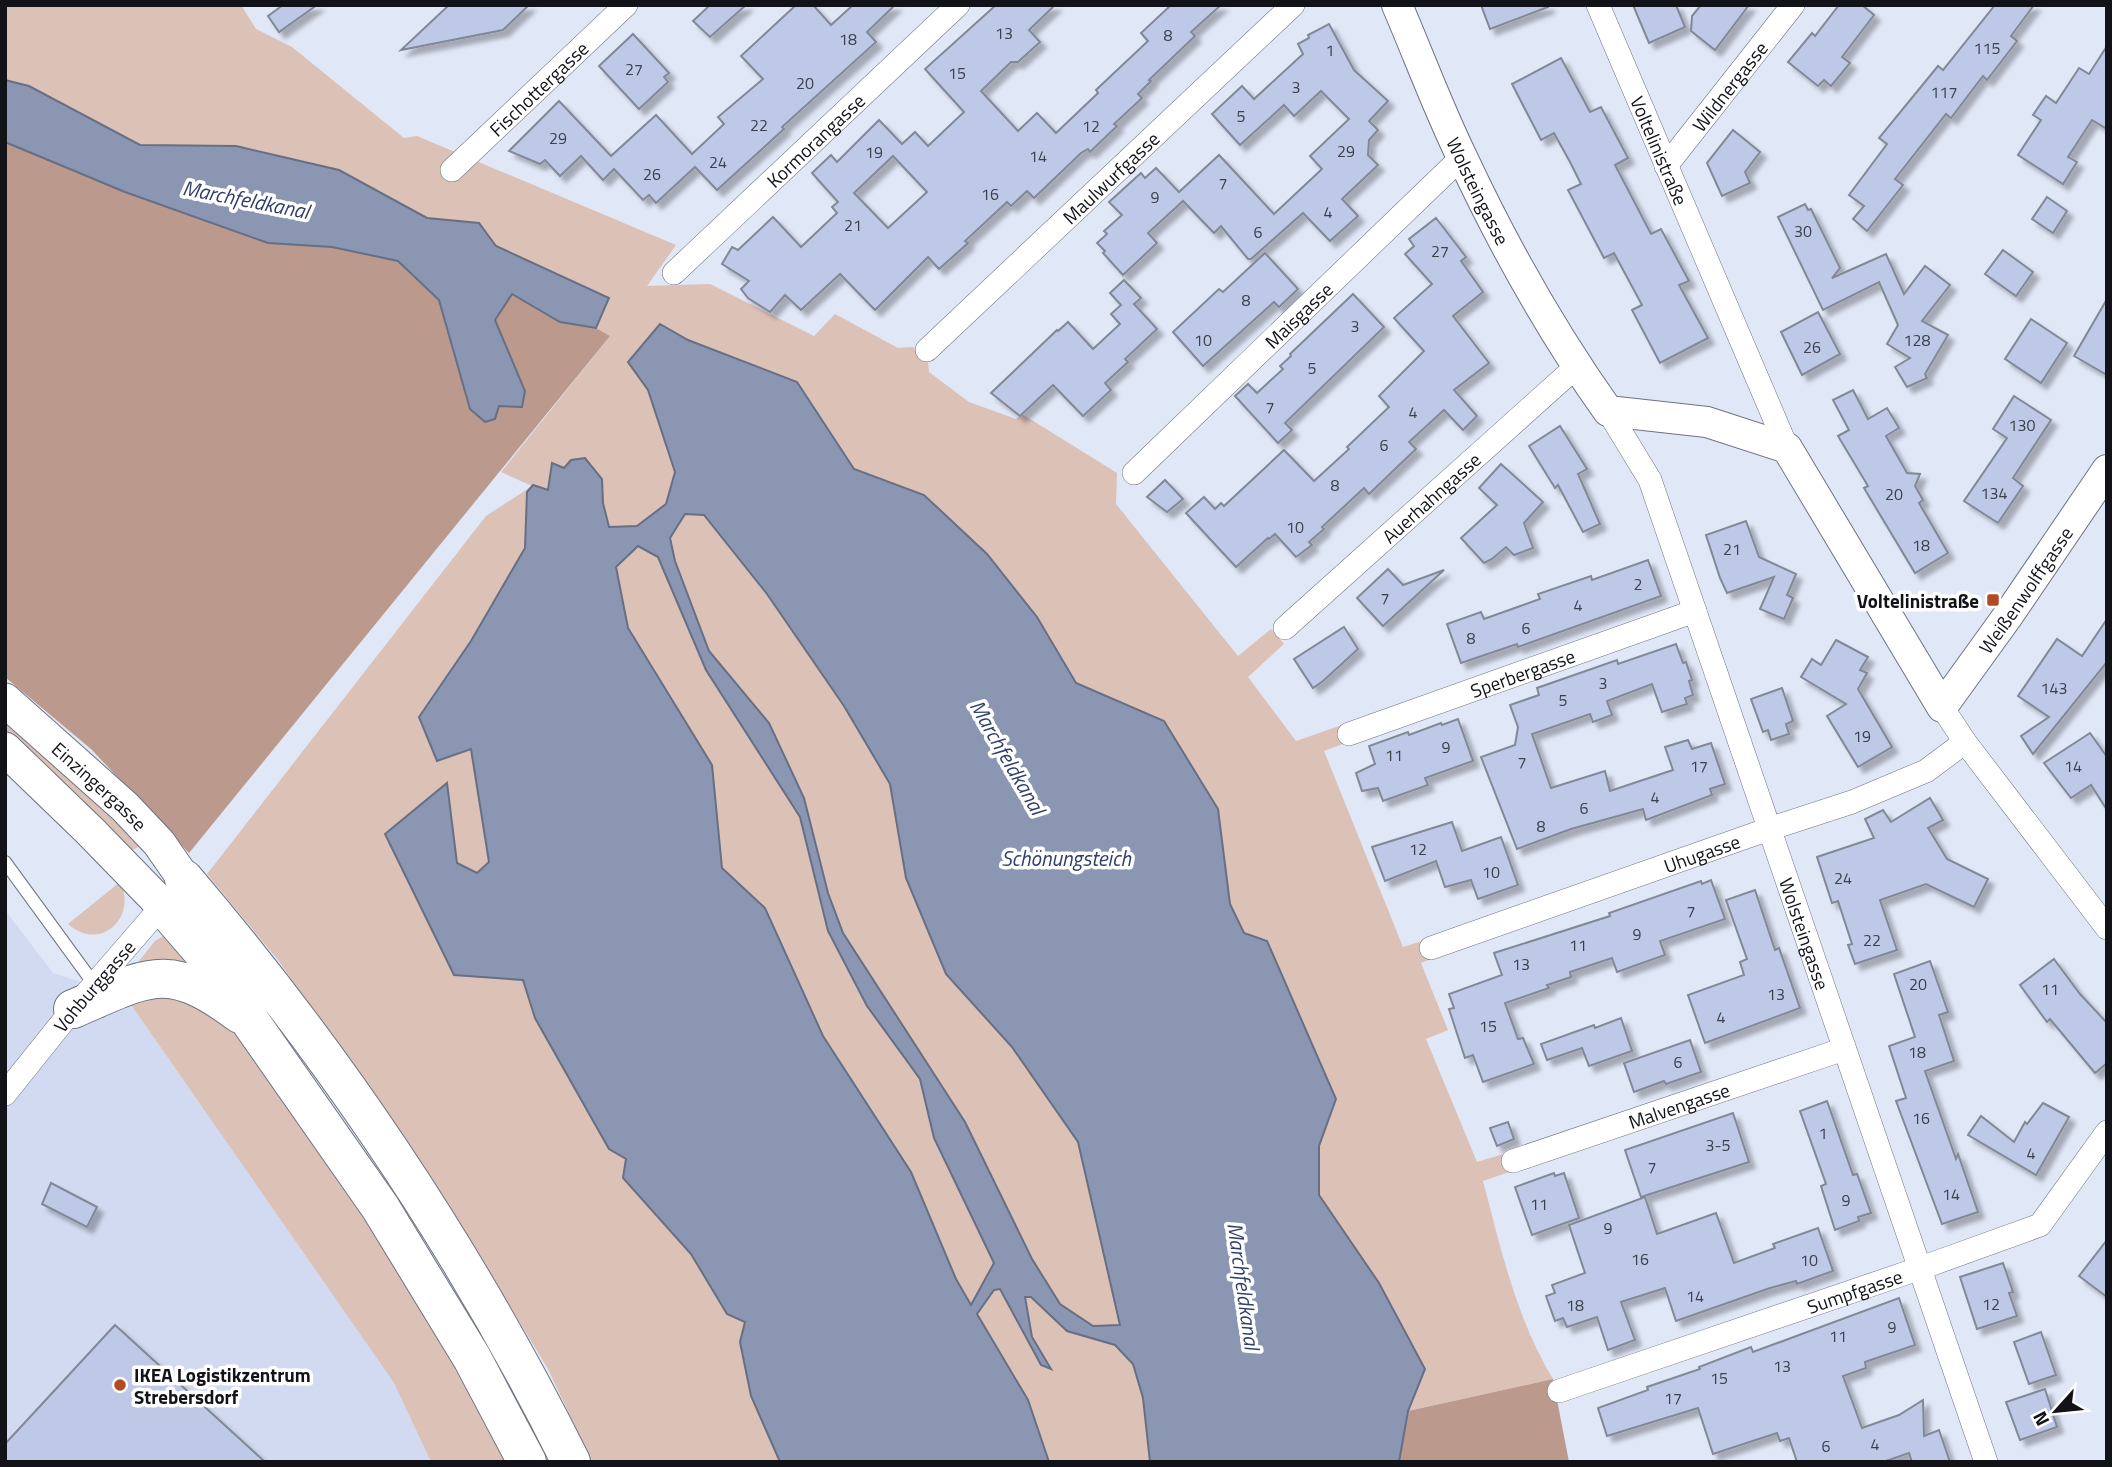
<svg xmlns="http://www.w3.org/2000/svg" width="2112" height="1467" viewBox="0 0 2112 1467" font-family="'Titillium Web',sans-serif">
<style>
.built{fill:#d1daf1}
.green{fill:#dcc1b7}
.forest{fill:#bb998d}
.water{fill:#8b96b2;stroke:#666f84;stroke-width:2;fill-rule:evenodd}
.building{fill:#bdc9e7;stroke:#828896;stroke-width:2;fill-rule:evenodd;filter:url(#shadow)}
.lines{fill:none;stroke-linecap:round;stroke-linejoin:round}
.service-casing{stroke:#6d7380;stroke-width:14}
.minor-casing{stroke:#6d7380;stroke-width:24}
.tertiary-casing{stroke:#6d7380;stroke-width:32}
.secondary-casing{stroke:#6d7380;stroke-width:35}
.motorway-casing{stroke:#6d7380;stroke-width:40}
.service{stroke:#fff;stroke-width:12}
.minor{stroke:#fff;stroke-width:23}
.tertiary{stroke:#fff;stroke-width:30}
.secondary{stroke:#fff;stroke-width:33}
.motorway{stroke:#fff;stroke-width:38}
.poi-dot{fill:#b24b23;stroke:#fff;stroke-width:2.5}
.labels{text-anchor:middle;dominant-baseline:central;stroke-width:7;stroke-linejoin:round;paint-order:stroke}
.number-label{font-size:16px;fill:#3c404c}
.street-label{font-size:19px;fill:#111318;stroke:#fff}
.poi-label{font-size:19px;font-weight:bold;fill:#111318;stroke:#fff;text-anchor:end}
.water-label{font-size:21px;font-style:italic;fill:#303e68;stroke:#fff}
</style>
<defs>
<filter id="shadow"><feDropShadow dx="6" dy="6" stdDeviation="2" flood-color="#0004"/></filter>
</defs>
<rect width="100%" height="100%" fill="#e0e7f7"/>
<path class="built" d="M5,910L53,973L125,996L394,1383L431,1462H5Z"/>
<g class="green">
<path d="M5,5H241L256,29L292,47L404,138L417,136L676,245L647,286L710,284L814,336L835,314L898,348L913,347L928,359L929,372L969,402L1016,419L1022,414L1117,473L1116,504L1238,656L1271,629L1284,644L1248,677L1296,741L1345,724L1351,741L1324,751L1403,947L1435,937L1441,955L1421,963L1448,1030L1426,1039L1477,1162L1510,1152L1515,1170L1483,1181C1501,1249 1516,1318 1553,1379L1408,1411L1425,1369L1379,1283L1319,1195V1146L1336,1099L1267,941L1244,933L1230,904L1218,809L1164,721L1076,683L1037,617L924,495L854,469L797,382L688,340L660,324L628,362L648,390L675,472L666,504L637,526L609,527L603,503L602,479L548,490L527,492L525,548L471,641L419,717L471,748L489,863L477,873L385,834L523,980L535,1018L627,1159L624,1178L691,1254L727,1314L745,1322L751,1396L780,1462H592L548,1369L428,1172L278,960L207,874L486,516L532,486L501,472L610,336L596,328L609,298L496,246L479,223L427,218L339,170L236,146L140,145L29,86L5,80Z"/>
<path d="M685,514L704,515L767,594L844,706L890,784L906,878L946,974L1012,1047L1078,1142L1121,1325L1093,1326L1060,1304L1032,1259L965,1122L843,933L828,893L804,798L769,723L709,651L675,561L670,538Z"/>
<path d="M638,545L658,557L706,670L800,817L828,931L867,1006L920,1079L934,1138L994,1263L971,1305L956,1280L911,1172L823,1036L765,908L722,868L712,765L628,628L616,567Z"/>
<path d="M5,710L147,843L128,852L5,733Z"/>
<path d="M120,882C138,917 100,953 68,924Z"/>
<path d="M165,935L216,980L135,966L155,941Z"/>
<path d="M145,987L215,1007L243,1041L393,1255L508,1462H431L394,1383L125,996Z"/>
<path d="M1000,1289L1041,1365L1051,1367L1032,1337L1024,1297H1031L1067,1331L1115,1345L1133,1364L1143,1398L1150,1462H1049L1028,1400L976,1314L994,1290Z"/>
</g>
<g class="forest">
<path d="M5,142L125,192L268,243L332,247L398,261L439,300L470,409L499,406L522,407L525,391L495,320L512,293L560,322L596,328L610,336L189,853L91,749L5,677Z"/>
<path d="M1553,1379L1569,1462H1399L1408,1411Z"/>
</g>
<g class="water">
<path d="M5,80L29,86L140,145L236,146L339,170L427,218L479,223L496,246L609,298L596,328L560,322L512,294L495,320L525,391L522,407L499,406L495,419L485,422L470,409L439,300L398,261L332,247L268,243L125,192L5,142Z"/>
<path d="M660,324L688,340L797,382L854,469L924,495L987,554L1037,617L1076,683L1164,721L1218,809L1230,904L1244,933L1267,941L1336,1099L1319,1146V1195L1379,1283L1425,1369L1408,1411L1399,1462H1150L1143,1398L1133,1364L1115,1345L1067,1331L1031,1297H1025L1032,1337L1051,1369L1041,1365L1000,1289L994,1290L977,1314L1028,1400L1049,1462H780L751,1396L740,1342L745,1322L727,1314L691,1254L623,1178L626,1159L609,1149L535,1018L523,980L454,975L385,834L447,783L457,863L477,873L489,862L471,749L437,761L419,717L471,641L525,548L527,492L533,485L548,490L552,463L564,468L571,460L585,458L602,479L603,503L609,527L637,526L666,504L675,472L648,390L628,362ZM685,514L704,515L767,594L844,706L890,784L906,878L946,974L1012,1047L1078,1142L1120,1325L1093,1326L1060,1304L1032,1259L965,1122L843,933L828,893L804,798L769,723L709,651L675,561L670,538ZM638,546L658,557L706,670L800,817L828,931L867,1006L920,1079L934,1138L994,1263L971,1305L956,1279L911,1172L823,1036L765,908L722,868L712,765L628,628L616,567Z"/>
</g>
<g class="building">
<path d="M283,5H317L279,32L268,16Z"/>
<path d="M449,5H529L503,30L401,50Z"/>
<path d="M710,5H746L710,37L693,21Z"/>
<path d="M796,5H813L831,25L853,5H895L867,32L876,42L782,127L784,129L717,190L695,167L656,203L649,195L643,200L614,169L603,180L581,156L560,176L545,160L540,164L509,151L559,101L611,156L656,115L692,154L724,124L718,117L763,79L741,56Z"/>
<path d="M996,5H1055L1029,30L1040,42L1018,62H1011L981,91L1018,131L1037,113L1056,133L1098,93L1096,90L1148,41L1141,33L1171,5H1221L1191,32L1195,36L1149,80L1151,81L1138,94L1142,98L1114,124L1117,126L1090,152L1088,149L1081,153L1034,198L1027,191L1011,206L1007,202L965,241L968,243L939,269L928,257L875,310L840,274L801,310L785,295L770,312L748,298L741,289L749,281L722,264L732,247L738,250L773,217L801,247L837,213L832,207L838,202L812,173L831,155L837,162L879,120L902,144L915,132L928,146L964,112L925,69ZM893,156L927,192L888,228L854,193Z"/>
<path d="M1481,5H1548V7L1490,29Z"/>
<path d="M1633,5H1676L1685,27L1649,43Z"/>
<path d="M1701,5H1749L1715,50L1691,31L1692,16Z"/>
<path d="M1839,5H1862L1874,15L1842,57L1850,63L1831,86L1824,80L1818,86L1788,62L1812,33L1815,36Z"/>
<path d="M1995,5H2034L2011,36L2017,41L1987,80L1983,76L1951,118L1946,114L1895,179L1903,185L1867,231L1853,219L1864,206L1849,195L1887,144L1879,138L1938,66L1943,70Z"/>
<path d="M1329,24L1354,70L1388,101L1369,121L1378,130L1369,140L1368,155L1378,165L1342,199L1358,216L1330,241L1303,213L1251,259H1248L1221,226L1214,233L1183,201L1148,233L1157,243L1123,275L1103,253L1105,251L1097,243L1107,234L1104,231L1122,215L1109,202L1141,173L1145,178L1156,168L1179,192L1219,155L1274,214L1322,169L1310,156L1349,119L1321,91L1294,116L1284,105L1240,145L1212,114L1242,86L1254,99L1303,54L1298,44L1309,38L1308,35Z"/>
<path d="M633,34L669,73L664,77L668,82L639,109L599,66Z"/>
<path d="M2107,46V129L2092,120L2068,157L2077,162L2063,184L2018,155L2041,120L2033,115L2046,96L2056,103L2079,68L2089,74Z"/>
<path d="M1561,58L1590,112L1601,107L1628,158L1615,165L1651,234L1661,229L1689,281L1679,285L1708,338L1660,363L1632,310L1642,305L1614,253L1604,258L1568,190L1581,184L1570,162L1554,133L1541,140L1512,84Z"/>
<path d="M1733,130L1760,152L1745,172L1750,183L1722,196L1707,163Z"/>
<path d="M2047,197L2067,211L2053,233L2032,219Z"/>
<path d="M1805,204L1808,210L1811,209L1840,268L1832,278L1886,254L1904,294L1925,266L1950,285L1922,321L1948,335L1925,374L1927,378L1907,387L1895,367L1910,358L1887,344L1898,325L1879,282L1823,310L1778,217Z"/>
<path d="M1436,218L1466,257L1461,261L1483,292L1453,316L1489,363L1454,390L1477,416L1463,430L1444,410L1409,442L1416,449L1369,494L1364,488L1322,527L1324,529L1309,542L1312,545L1296,557L1275,534L1269,539L1268,538L1236,567L1186,513L1204,497L1215,509L1221,503L1224,506L1284,450L1314,481L1349,449L1347,447L1389,407L1379,396L1424,351L1394,318L1432,284L1405,254L1414,246L1409,239Z"/>
<path d="M2003,250L2033,272L2016,296L1985,274Z"/>
<path d="M1265,253L1298,289L1279,307L1274,302L1203,366L1173,332L1219,289L1223,292Z"/>
<path d="M1124,280L1141,298L1134,304L1157,329L1125,359L1128,362L1105,383L1111,390L1083,416L1053,385L1020,416L991,393L1057,330L1058,331L1068,322L1093,349L1120,324L1111,314L1121,305L1110,293Z"/>
<path d="M1353,294L1384,327L1285,423L1292,430L1278,443L1235,396L1248,384L1257,393L1283,369L1280,366L1291,356L1290,354Z"/>
<path d="M2107,299V375L2074,356Z"/>
<path d="M1818,312L1840,354L1802,375L1781,332Z"/>
<path d="M2031,319L2067,343L2041,383L2005,359Z"/>
<path d="M1853,390L1868,419L1887,408L1899,428L1886,436L1907,473L1920,474L1915,486L1923,500L1919,503L1948,553L1915,573L1864,488L1868,486L1838,436L1849,430L1833,400Z"/>
<path d="M2014,396L2051,420L2013,478L2023,486L1998,523L1964,501L2007,438L1993,429Z"/>
<path d="M1560,426L1587,469L1578,474L1600,524L1583,532L1558,485L1555,488L1529,446Z"/>
<path d="M1501,464L1543,502L1524,523L1533,548L1514,555L1506,547L1492,559L1484,563L1461,538L1497,505L1479,488Z"/>
<path d="M1165,480L1183,499L1167,512L1147,497Z"/>
<path d="M1746,521L1759,557L1796,574L1787,595L1793,598L1784,619L1760,609L1774,577L1727,593L1720,578L1706,535Z"/>
<path d="M1648,560L1661,596L1518,647L1517,644L1461,663L1447,624L1481,612L1484,619L1540,599L1538,594L1591,576L1592,580Z"/>
<path d="M1388,569L1403,585L1444,570L1383,626L1357,598Z"/>
<path d="M2107,619V662L2033,754L2021,736L2049,717L2018,696L2057,639L2082,656Z"/>
<path d="M1344,627L1358,649L1323,681L1313,688L1294,659Z"/>
<path d="M1836,640L1868,657L1860,670L1867,673L1858,689L1892,747L1858,767L1827,716L1846,704L1801,677L1812,659L1821,665Z"/>
<path d="M1676,644L1683,663L1686,662L1692,680L1689,681L1693,695L1685,698L1687,704L1662,712L1652,684L1607,701L1612,715L1593,722L1590,714L1532,734L1551,788L1605,771L1610,791L1673,770L1665,747L1688,740L1692,749L1711,743L1725,784L1710,789L1712,795L1646,820L1643,809L1571,829L1517,849L1481,757L1515,745L1518,727L1510,705L1539,695L1537,688L1617,660L1618,664Z"/>
<path d="M1782,688L1793,721L1786,724L1789,734L1771,740L1768,730L1763,732L1751,699Z"/>
<path d="M1458,719L1473,761L1425,778L1428,785L1383,801L1378,788L1362,791L1356,773L1375,764L1369,746L1408,732L1409,735L1441,723L1442,725Z"/>
<path d="M2090,733L2107,757V810L2091,785L2071,798L2044,763Z"/>
<path d="M1930,798L1943,820L1928,828L1947,859L1988,879L1974,907L1926,884L1880,900L1897,950L1855,964L1848,945L1852,944L1838,901L1832,903L1817,857L1874,838L1865,819L1883,810L1891,822Z"/>
<path d="M1452,822L1462,851L1501,837L1518,885L1478,899L1471,880L1445,887L1436,861L1385,881L1372,847Z"/>
<path d="M1711,880L1725,919L1660,941L1665,955L1617,972L1612,958L1570,972L1571,977L1547,985L1549,988L1505,1003L1518,1039L1523,1038L1534,1064L1483,1082L1473,1055L1465,1058L1449,1009L1454,1008L1449,994L1502,975L1494,953L1610,916L1609,913L1701,881L1702,884Z"/>
<path d="M1755,890L1775,950L1779,948L1800,1008L1705,1043L1688,995L1744,975L1740,962L1747,959L1726,900Z"/>
<path d="M2054,959L2080,994L2107,1023V1063L2095,1073L2050,1019L2047,1022L2020,985Z"/>
<path d="M1930,961L1948,1012L1939,1015L1954,1061L1925,1071L1956,1159L1958,1154L1978,1212L1942,1224L1896,1101L1906,1098L1889,1046L1915,1037L1894,974Z"/>
<path d="M1621,1018L1632,1051L1589,1066L1582,1048L1547,1060L1541,1044L1594,1025L1595,1028Z"/>
<path d="M1690,1040L1701,1072L1666,1084L1664,1081L1634,1092L1624,1063Z"/>
<path d="M1827,1101L1853,1175L1857,1174L1871,1213L1858,1217L1859,1221L1835,1230L1821,1186L1826,1184L1800,1111Z"/>
<path d="M2043,1103L2069,1117L2036,1175L1968,1135L1981,1116L2014,1142L2025,1122L2027,1124Z"/>
<path d="M1733,1113L1749,1162L1641,1197L1625,1150Z"/>
<path d="M1508,1122L1514,1139L1497,1146L1490,1128Z"/>
<path d="M1554,1173L1555,1176L1564,1173L1579,1218L1532,1235L1515,1187Z"/>
<path d="M51,1183L97,1207L87,1227L42,1204Z"/>
<path d="M1645,1197L1657,1234L1716,1213L1734,1263L1775,1248L1773,1244L1818,1228L1833,1271L1797,1284L1796,1281L1770,1288L1676,1321L1665,1288L1621,1302L1635,1340L1608,1350L1597,1317L1567,1327L1563,1318L1555,1321L1546,1296L1555,1293L1552,1285L1585,1273L1569,1225Z"/>
<path d="M2107,1240V1297L2079,1276Z"/>
<path d="M2003,1263L2013,1292L2009,1293L2017,1316L1977,1329L1960,1277Z"/>
<path d="M1899,1298L1915,1345L1865,1362L1866,1368L1843,1376L1862,1428L1899,1415L1923,1400L1924,1436L1939,1430L1950,1462H1912L1909,1453L1883,1462H1797L1789,1438L1780,1441L1777,1433L1713,1454L1698,1408L1607,1436L1598,1408L1648,1390L1647,1387L1700,1369L1699,1367L1751,1347L1753,1352Z"/>
<path d="M115,1325L265,1462H5V1444Z"/>
<path d="M2041,1332L2056,1375L2029,1384L2014,1342Z"/>
<path d="M2045,1389L2057,1427L2020,1440L2006,1402Z"/>
</g>
<g class="lines">
<g class="service-casing">
<path id="service" d="M5,862L94,984"/>
</g>
<g class="minor-casing">
<g id="minor">
<path id="s1" d="M1598,5L1787,448"/>
<path id="s2" d="M1666,166L1793,5"/>
<path id="s3" d="M452,170L626,5"/>
<path id="s4" d="M674,273L958,5"/>
<path id="s5" d="M927,350L1293,5"/>
<path id="s6" d="M1608,411L1650,480L1986,1462"/>
<path id="s7" d="M1134,473L1462,157"/>
<path id="s8" d="M1285,628L1577,366"/>
<path d="M1942,707L1965,742L2107,928"/>
<path id="s9" d="M1349,734L1695,611"/>
<path id="s10" d="M1431,948L1769,829L1852,802L1926,771L1965,742"/>
<path id="s11" d="M5,1094L73,1009L169,898"/>
<path id="s12" d="M1513,1161L1844,1049"/>
<path id="s13" d="M1559,1391L1921,1268L2040,1225L2107,1132"/>
</g>
</g>
<g class="tertiary-casing">
<g id="tertiary">
<path id="s14" d="M1397,5C1419,56 1438,108 1462,157C1503,245 1552,332 1608,411L1707,422L1787,448L1942,707L2007,617L2107,470"/>
</g>
</g>
<g class="secondary-casing">
<g id="secondary">
<path id="s15" d="M5,700L125,807L159,843L184,879"/>
<path d="M5,749L90,831L163,906"/>
</g>
</g>
<g class="motorway-casing">
<g id="motorway">
<path d="M184,879C335,1056 467,1253 571,1462"/>
<path d="M163,906L227,980L252,1024L380,1207L472,1358L527,1462"/>
<path d="M73,1009C150,976 167,960 240,1014"/>
</g>
</g>
<use href="#service" class="service"/>
<use href="#minor" class="minor"/>
<use href="#tertiary" class="tertiary"/>
<use href="#secondary" class="secondary"/>
<use href="#motorway" class="motorway"/>
</g>
<g class="poi-dot">
<rect x="1986" y="593" width="14" height="14" rx="3.5"/>
<circle cx="120" cy="1385" r="7"/>
</g>
<g class="labels">
<g class="number-label">
<text x="1004" y="33">13</text>
<text x="1168" y="35">8</text>
<text x="848" y="39">18</text>
<text x="1987" y="48">115</text>
<text x="1330" y="50">1</text>
<text x="634" y="69">27</text>
<text x="957" y="73">15</text>
<text x="805" y="83">20</text>
<text x="1296" y="87">3</text>
<text x="1944" y="92">117</text>
<text x="1241" y="116">5</text>
<text x="759" y="125">22</text>
<text x="1091" y="126">12</text>
<text x="558" y="138">29</text>
<text x="1346" y="151">29</text>
<text x="874" y="152">19</text>
<text x="1038" y="156">14</text>
<text x="718" y="162">24</text>
<text x="652" y="174">26</text>
<text x="1223" y="183">7</text>
<text x="990" y="194">16</text>
<text x="1155" y="197">9</text>
<text x="1328" y="212">4</text>
<text x="853" y="225">21</text>
<text x="1803" y="231">30</text>
<text x="1258" y="232">6</text>
<text x="1440" y="251">27</text>
<text x="1246" y="300">8</text>
<text x="1355" y="326">3</text>
<text x="1203" y="340">10</text>
<text x="1917" y="340">128</text>
<text x="1812" y="347">26</text>
<text x="1312" y="368">5</text>
<text x="1270" y="407">7</text>
<text x="1413" y="412">4</text>
<text x="2022" y="425">130</text>
<text x="1384" y="445">6</text>
<text x="1335" y="485">8</text>
<text x="1994" y="493">134</text>
<text x="1894" y="494">20</text>
<text x="1295" y="527">10</text>
<text x="1921" y="545">18</text>
<text x="1732" y="549">21</text>
<text x="1638" y="584">2</text>
<text x="1385" y="598">7</text>
<text x="1578" y="605">4</text>
<text x="1526" y="628">6</text>
<text x="1471" y="638">8</text>
<text x="1603" y="683">3</text>
<text x="2054" y="688">143</text>
<text x="1563" y="700">5</text>
<text x="1862" y="736">19</text>
<text x="1446" y="747">9</text>
<text x="1394" y="755">11</text>
<text x="1522" y="762">7</text>
<text x="1699" y="766">17</text>
<text x="2073" y="766">14</text>
<text x="1655" y="797">4</text>
<text x="1584" y="808">6</text>
<text x="1541" y="826">8</text>
<text x="1418" y="849">12</text>
<text x="1491" y="872">10</text>
<text x="1843" y="878">24</text>
<text x="1691" y="911">7</text>
<text x="1637" y="934">9</text>
<text x="1872" y="940">22</text>
<text x="1578" y="945">11</text>
<text x="1521" y="964">13</text>
<text x="1918" y="984">20</text>
<text x="2050" y="989">11</text>
<text x="1776" y="994">13</text>
<text x="1721" y="1017">4</text>
<text x="1488" y="1026">15</text>
<text x="1917" y="1052">18</text>
<text x="1678" y="1062">6</text>
<text x="1921" y="1118">16</text>
<text x="1823" y="1133">1</text>
<text x="1718" y="1145">3-5</text>
<text x="2031" y="1153">4</text>
<text x="1652" y="1167">7</text>
<text x="1951" y="1194">14</text>
<text x="1846" y="1200">9</text>
<text x="1539" y="1204">11</text>
<text x="1608" y="1228">9</text>
<text x="1640" y="1259">16</text>
<text x="1809" y="1260">10</text>
<text x="1695" y="1296">14</text>
<text x="1991" y="1304">12</text>
<text x="1575" y="1305">18</text>
<text x="1892" y="1327">9</text>
<text x="1838" y="1336">11</text>
<text x="1782" y="1366">13</text>
<text x="1719" y="1378">15</text>
<text x="1673" y="1398">17</text>
<text x="1875" y="1444">4</text>
<text x="1826" y="1446">6</text>
</g>
<g class="street-label">
<text stroke="none"><textPath href="#s2" startOffset="102">Wildnergasse</textPath></text>
<text stroke="none"><textPath href="#s3" startOffset="119">Fischottergasse</textPath></text>
<text stroke="none"><textPath href="#s4" startOffset="194">Kormorangasse</textPath></text>
<text stroke="none"><textPath href="#s1" startOffset="158">Voltelinistraße</textPath></text>
<text stroke="none"><textPath href="#s5" startOffset="252">Maulwurfgasse</textPath></text>
<text stroke="none"><textPath href="#s14" startOffset="203">Wolsteingasse</textPath></text>
<text stroke="none"><textPath href="#s7" startOffset="228">Maisgasse</textPath></text>
<text stroke="none"><textPath href="#s8" startOffset="196">Auerhahngasse</textPath></text>
<text stroke="none"><textPath href="#s14" startOffset="1088">Weißenwolffgasse</textPath></text>
<text stroke="none"><textPath href="#s9" startOffset="184">Sperbergasse</textPath></text>
<text stroke="none"><textPath href="#s15" startOffset="128">Einzingergasse</textPath></text>
<text stroke="none"><textPath href="#s10" startOffset="287">Uhugasse</textPath></text>
<text stroke="none"><textPath href="#s6" startOffset="560">Wolsteingasse</textPath></text>
<text stroke="none"><textPath href="#s11" startOffset="140">Vohburggasse</textPath></text>
<text stroke="none"><textPath href="#s12" startOffset="175">Malvengasse</textPath></text>
<text stroke="none"><textPath href="#s13" startOffset="312">Sumpfgasse</textPath></text>
</g>
<g class="poi-label">
<text x="1979" y="600">Voltelinistraße</text>
<text x="134" y="1374" text-anchor="start">IKEA Logistikzentrum<tspan x="134" dy="22">Strebersdorf</tspan></text>
</g>
<g class="water-label">
<text transform="translate(246 199) rotate(11)">Marchfeldkanal</text>
<text transform="translate(1008 757) rotate(60)">Marchfeldkanal</text>
<text x="1066" y="858">Schönungsteich</text>
<text transform="translate(1244 1286) rotate(82)">Marchfeldkanal</text>
</g>
</g>
<rect width="2112" height="1467" fill="none" stroke="#111318" stroke-width="14"/>
<g transform="translate(2056 1411) rotate(243)" stroke="#ffffff" stroke-width="5" paint-order="stroke">
<path d="M0-5L12 26L0 18L-12 26Z" fill="#111318"/>
<text y="-10" font-size="19" font-weight="bold" text-anchor="middle" fill="#111318">N</text>
</g>
</svg>
